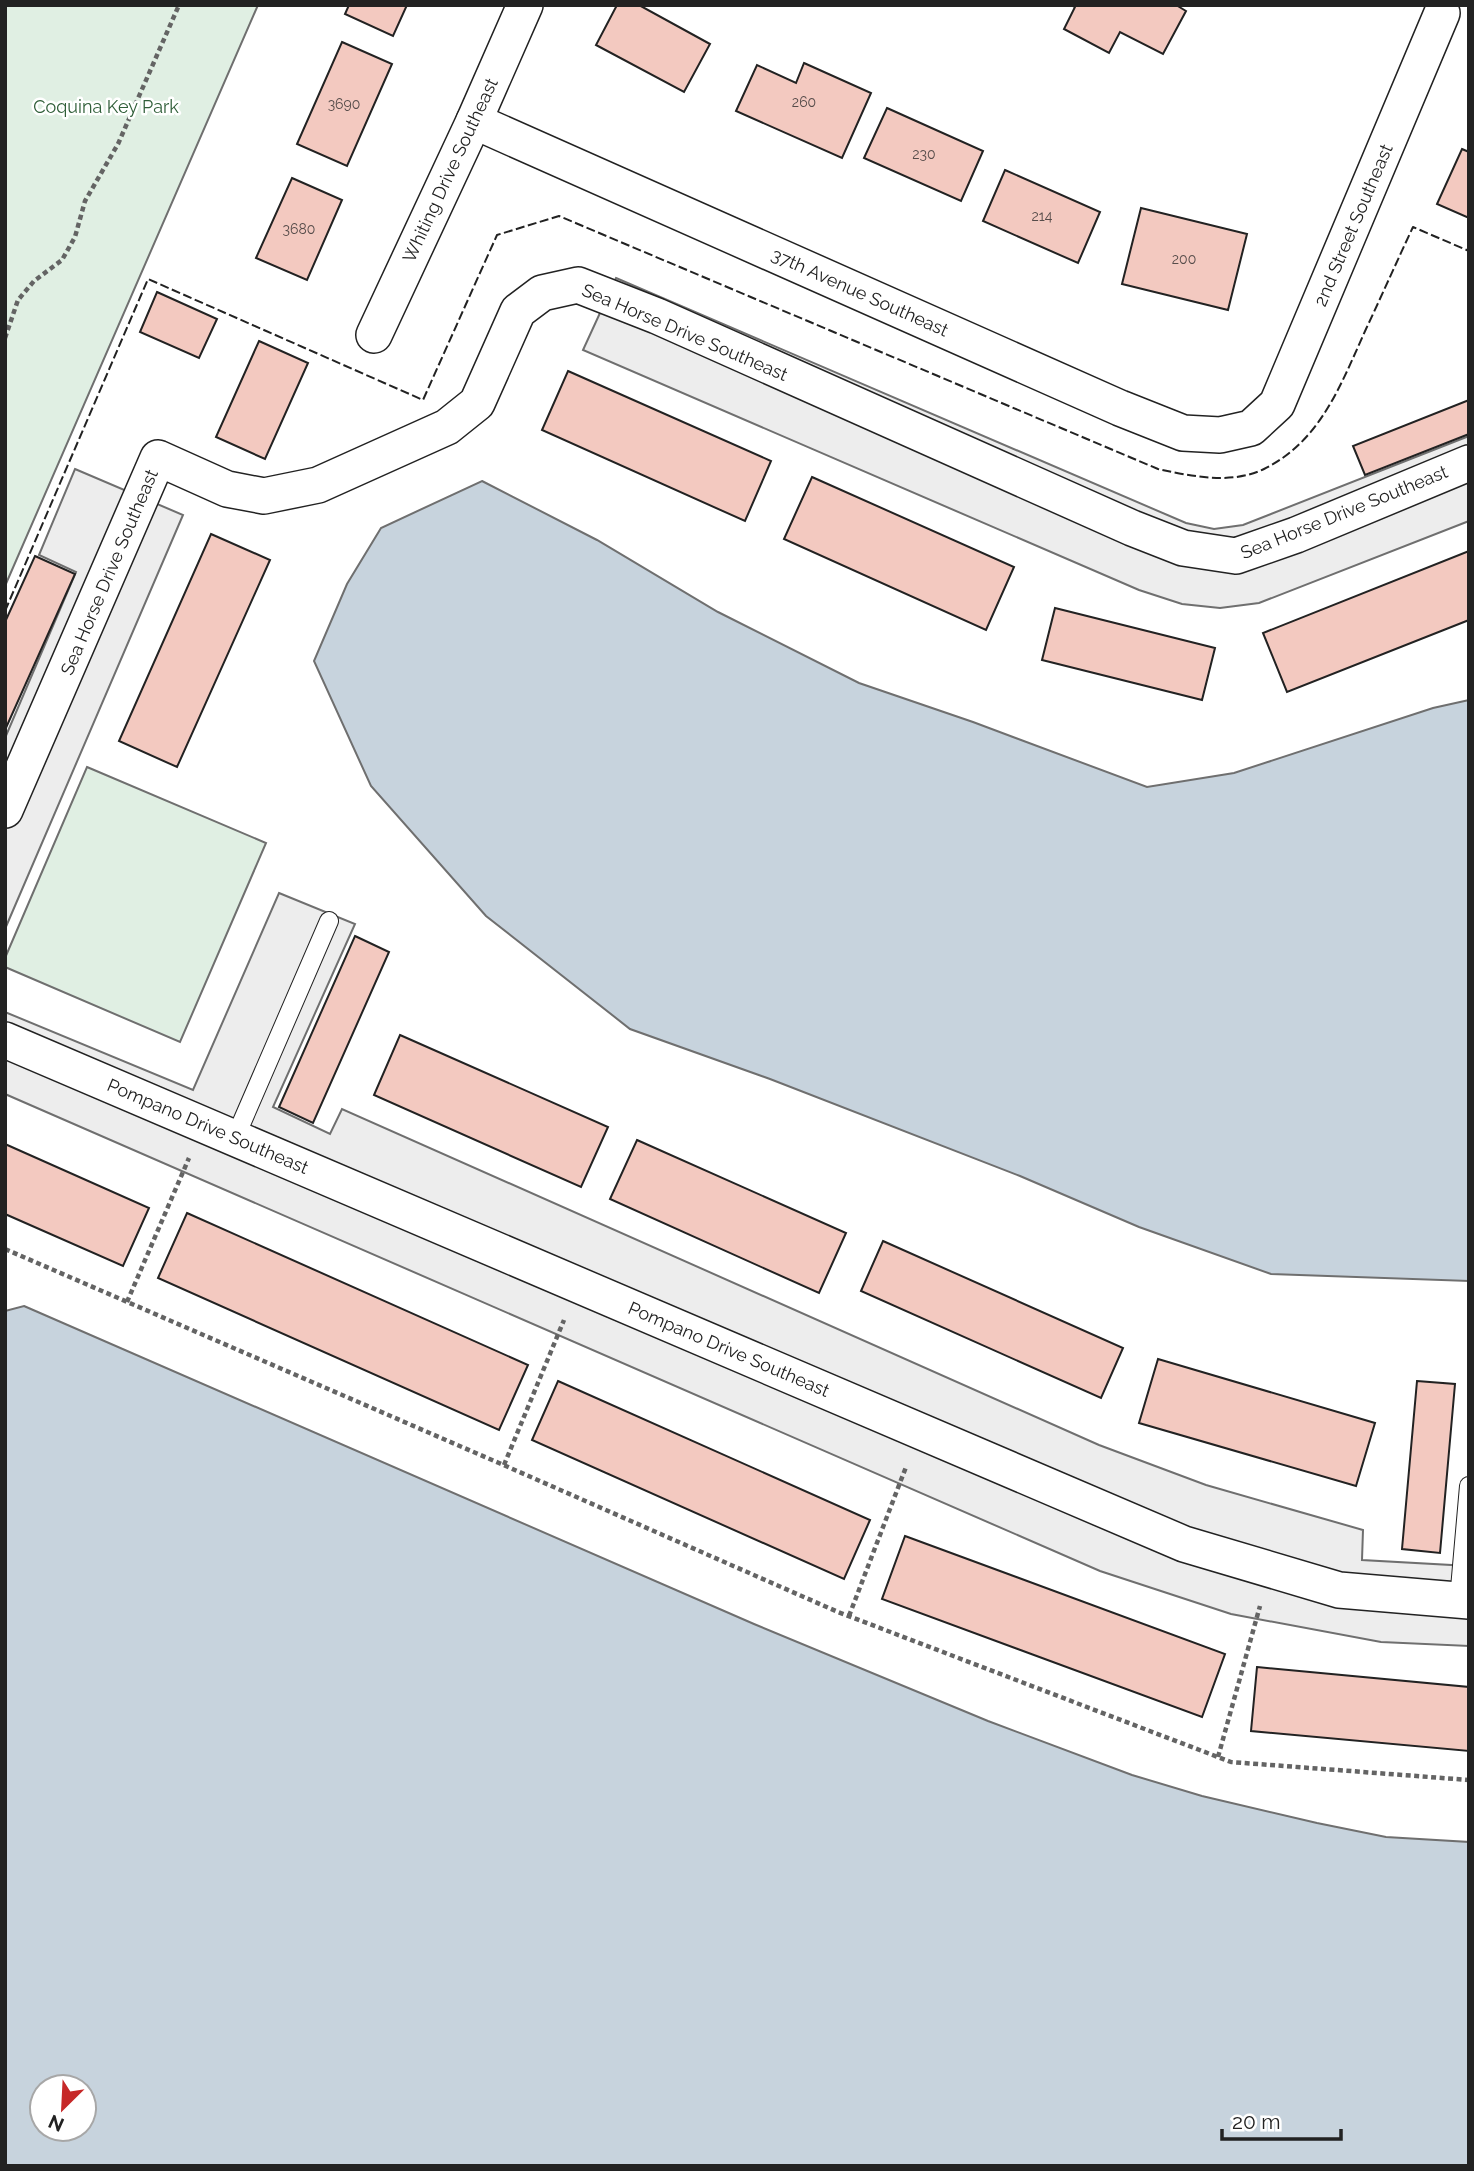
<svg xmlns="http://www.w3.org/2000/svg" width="1474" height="2171" viewBox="0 0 1474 2171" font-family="Raleway,sans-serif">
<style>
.green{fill:#e0efe3;stroke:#6f6f6f;stroke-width:2}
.parking{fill:#ededed;stroke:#6f6f6f;stroke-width:2}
.water{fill:#c7d3dd;stroke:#6f6f6f;stroke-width:2;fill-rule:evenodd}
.building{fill:#f3c9c0;stroke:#222;stroke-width:2}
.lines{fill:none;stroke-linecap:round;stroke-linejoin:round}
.lane-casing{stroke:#222;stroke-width:20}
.street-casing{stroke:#222;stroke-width:38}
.path{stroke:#646464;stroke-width:4.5;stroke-dasharray:5 3.5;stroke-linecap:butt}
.lane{stroke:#fff;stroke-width:18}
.street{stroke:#fff;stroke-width:35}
.fence{stroke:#222;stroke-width:2;stroke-dasharray:9 3.5;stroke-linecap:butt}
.labels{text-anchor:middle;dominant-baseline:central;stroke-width:5;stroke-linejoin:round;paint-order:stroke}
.number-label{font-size:14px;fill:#564c4a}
.park-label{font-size:18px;fill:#2f5e38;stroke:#fff}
.street-label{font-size:18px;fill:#222;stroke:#fff}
</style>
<rect width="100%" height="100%" fill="#fff"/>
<g class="green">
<path d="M5,5H258L5,586Z"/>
<path d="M87,767L266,843L180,1042L5,967V958Z"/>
</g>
<g class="parking">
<path d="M616,278L1186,523L1214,529L1243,525L1469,436V521L1259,603L1220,608L1182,604L1139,590L583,350Z"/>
<path d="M75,469L183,515L5,929V738L76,572L39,555Z"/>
<path d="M279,893L355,924L273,1107L330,1134L342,1109L1099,1445L1206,1485L1363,1530L1362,1560L1469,1566V1646L1381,1642L1231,1614L1100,1571L5,1094V1012L193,1090Z"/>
</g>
<g class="water">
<path d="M482,481L597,540L718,612L859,683L973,722L1147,787L1234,773L1433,708L1469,700V1281L1271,1274L1139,1227L1020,1176L770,1079L630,1029L486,916L371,786L314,661L347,584L381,528Z"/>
<path d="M24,1306L754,1624L988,1721L1132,1775L1202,1796L1317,1823L1386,1837L1469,1842V2166H5V1311ZM42,2087H84V2129H42Z"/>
</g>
<g class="building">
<path d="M349,5H407L393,36L345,14Z"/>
<path d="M617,5H639L710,44L684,92L596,45Z"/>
<path d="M1071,5H1176L1186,11L1163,54L1120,32L1109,53L1064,29L1075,7Z"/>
<path d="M342,42L392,64L347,166L297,144Z"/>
<path d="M804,63L871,93L842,158L736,111L757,65L796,83Z"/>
<path d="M887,108L983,151L961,201L864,158Z"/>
<path d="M1462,149L1469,152V218L1437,204Z"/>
<path d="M1005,170L1100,212L1078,263L983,221Z"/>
<path d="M292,178L342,200L307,280L256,258Z"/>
<path d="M1141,208L1247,234L1228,310L1122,284Z"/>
<path d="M157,292L217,319L199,358L140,332Z"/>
<path d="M259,341L308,363L265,459L216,437Z"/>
<path d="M568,371L771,461L745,521L542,430Z"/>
<path d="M1469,400V434L1365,475L1353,446Z"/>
<path d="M812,477L1014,567L986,630L784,539Z"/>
<path d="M211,534L270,560L177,767L119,741Z"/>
<path d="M1469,551V620L1287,692L1263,633Z"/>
<path d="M35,556L75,574L5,730V622Z"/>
<path d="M1055,608L1215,648L1202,700L1042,660Z"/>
<path d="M355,936L389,952L313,1123L279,1107Z"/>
<path d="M400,1035L608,1127L581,1187L374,1095Z"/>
<path d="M637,1140L846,1233L819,1293L610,1199Z"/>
<path d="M5,1144L149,1208L123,1266L5,1214Z"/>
<path d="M187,1213L528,1365L499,1430L158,1278Z"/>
<path d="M883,1241L1123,1348L1101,1398L861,1291Z"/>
<path d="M1158,1359L1375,1423L1356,1486L1139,1423Z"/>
<path d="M558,1381L870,1520L844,1579L532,1440Z"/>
<path d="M1417,1381L1455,1384L1440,1553L1402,1549Z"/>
<path d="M905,1536L1225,1654L1202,1717L882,1599Z"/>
<path d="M1257,1667L1469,1687V1751L1251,1731Z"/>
</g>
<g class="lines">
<g class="lane-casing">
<g id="lane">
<path d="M235,1138L329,921"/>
<path d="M1459,1600L1469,1486"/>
</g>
</g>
<g class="street-casing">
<g id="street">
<path d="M474,121L1120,408L1183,433L1220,435L1251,428L1277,404L1442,13"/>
<path d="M374,335L474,121L525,5"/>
<path d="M5,810L158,458L227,489L264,496L318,485L447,427L477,403L518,311L542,293L578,285L657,316L1132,528L1183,548L1236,556L1296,535L1469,463"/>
<path d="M5,1040L1184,1544L1339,1590L1469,1601"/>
</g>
</g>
<g class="path">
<path d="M5,338L18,300L34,281L62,260L75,237L85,201L118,144L179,5"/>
<path d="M5,1249L499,1463L838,1612L1231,1762L1469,1780"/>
<path d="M127,1302L189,1158"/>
<path d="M504,1465L564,1320"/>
<path d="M849,1616L906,1467"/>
<path d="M1218,1757L1260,1606"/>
</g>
<use href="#lane" class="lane"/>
<use href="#street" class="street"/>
<path class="fence" d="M5,611L148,279L423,400L497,235L559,216L1158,469C1191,476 1231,485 1264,469C1321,441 1341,384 1366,329C1382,295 1397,261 1413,227L1469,251"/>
</g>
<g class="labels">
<g class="number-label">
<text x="804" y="102">260</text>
<text x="344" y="104">3690</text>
<text x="924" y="154">230</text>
<text x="1042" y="216">214</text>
<text x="299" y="229">3680</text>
<text x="1184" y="259">200</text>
</g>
<g class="park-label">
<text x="106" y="106">Coquina Key Park</text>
</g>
<g class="street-label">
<text transform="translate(450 170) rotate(-65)">Whiting Drive Southeast</text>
<text transform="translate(1353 225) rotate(-67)">2nd Street Southeast</text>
<text transform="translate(860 292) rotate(24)">37th Avenue Southeast</text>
<text transform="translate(685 332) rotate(23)">Sea Horse Drive Southeast</text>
<text transform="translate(1344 512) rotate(-22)">Sea Horse Drive Southeast</text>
<text transform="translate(109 572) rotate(-67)">Sea Horse Drive Southeast</text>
<text transform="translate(208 1126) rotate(23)">Pompano Drive Southeast</text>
<text transform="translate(729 1349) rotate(23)">Pompano Drive Southeast</text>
</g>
</g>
<rect width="1474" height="2171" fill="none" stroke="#222222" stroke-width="14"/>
<g transform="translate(63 2108) rotate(204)"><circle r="33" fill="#ffffff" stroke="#a7a7a7" stroke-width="2"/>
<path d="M0-5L12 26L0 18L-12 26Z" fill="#c62828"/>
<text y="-10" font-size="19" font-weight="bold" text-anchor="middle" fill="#222222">N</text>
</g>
<path d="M1222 2129v10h119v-10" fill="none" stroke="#222222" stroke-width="3.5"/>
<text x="1232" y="2129" font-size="21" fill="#222222" stroke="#ffffff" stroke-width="5" paint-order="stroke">20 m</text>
</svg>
